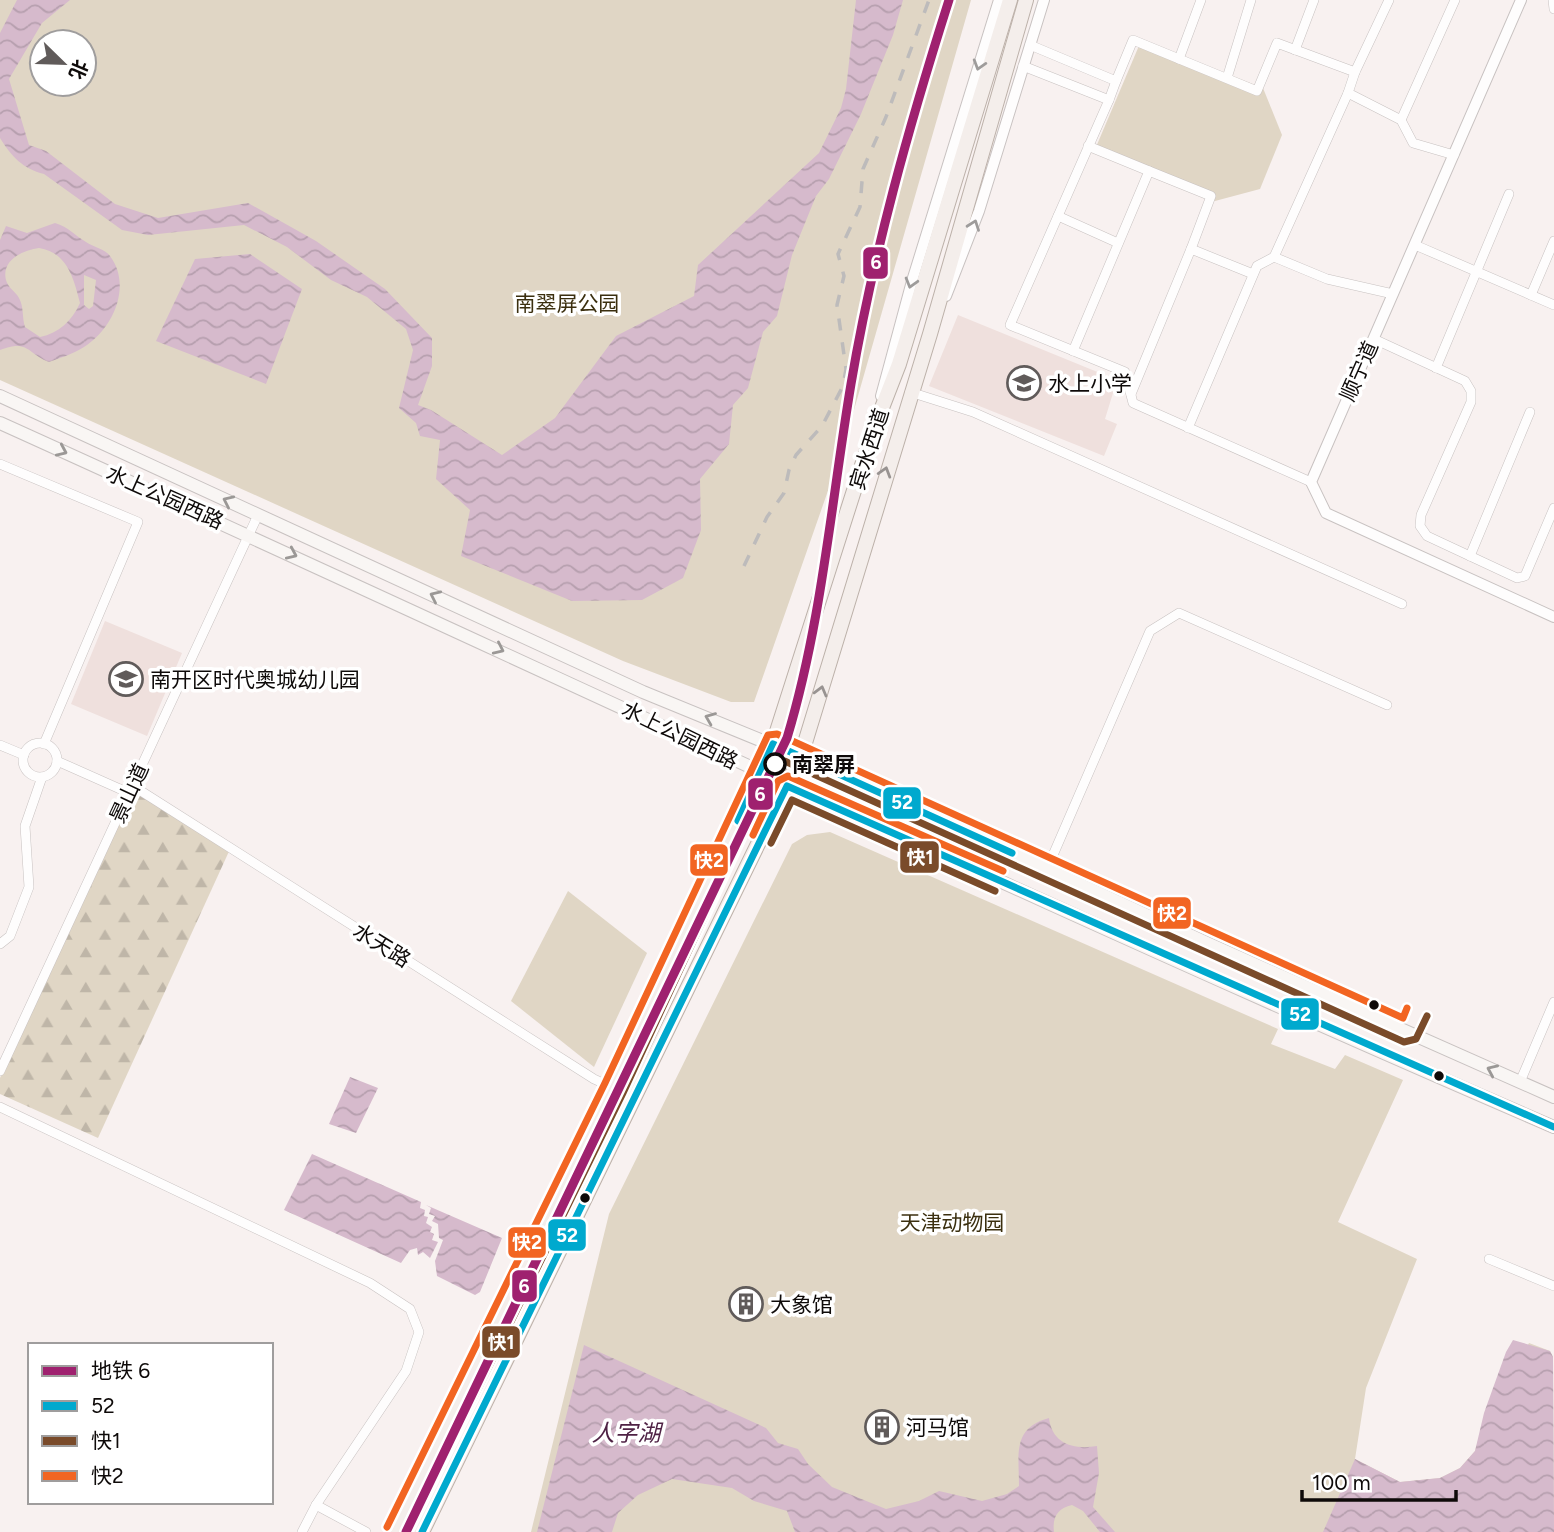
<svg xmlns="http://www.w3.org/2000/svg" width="1554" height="1532" viewBox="0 0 1554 1532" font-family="Figtree,'Noto Sans SC',sans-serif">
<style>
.built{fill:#efe0dd}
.forest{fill:url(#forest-firs)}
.park{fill:#e0d6c5;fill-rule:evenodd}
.water{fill:url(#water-waves);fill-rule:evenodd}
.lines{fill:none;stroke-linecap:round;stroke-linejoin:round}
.minor-casing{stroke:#c8c2c1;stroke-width:10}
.tertiary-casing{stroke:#c8c2c1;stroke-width:12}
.secondary-casing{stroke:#c8c2c1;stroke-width:14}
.primary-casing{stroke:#bcb1a9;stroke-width:16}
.minor{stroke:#fefdfd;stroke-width:9}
.tertiary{stroke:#fefdfd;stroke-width:10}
.secondary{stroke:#f9f6f4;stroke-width:12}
.primary{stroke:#f4eeeb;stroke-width:14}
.rail{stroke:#bdbbbb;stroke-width:3.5;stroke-dasharray:12 12;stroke-linecap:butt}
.bus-1-casing{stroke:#fff;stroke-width:12}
.bus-2-casing{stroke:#fff;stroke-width:12}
.bus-3-casing{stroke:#fff;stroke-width:12}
.bus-1{stroke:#00a9ce;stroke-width:7}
.bus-2{stroke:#7a4b2a;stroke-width:7}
.bus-3{stroke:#f26522;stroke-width:7}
.metro-1-casing{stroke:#fff;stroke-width:14}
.metro-1{stroke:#9f216f;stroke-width:9}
.oneway{stroke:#9e9c9b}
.oneway2{stroke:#9b9896}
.oneway3{stroke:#989391}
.stop-dot{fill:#fff;stroke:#0e0a09;stroke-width:3.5}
.bus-dot{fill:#0e0a09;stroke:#fff;stroke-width:2.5}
.labels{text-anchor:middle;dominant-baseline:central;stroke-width:7;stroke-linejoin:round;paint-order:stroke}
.park-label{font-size:21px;fill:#3b2f0f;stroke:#fff}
.street-label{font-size:21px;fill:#0e0a09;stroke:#fff}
.poi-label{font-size:21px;fill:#0e0a09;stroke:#fff;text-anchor:start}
.stop-label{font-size:21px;font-weight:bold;fill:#0e0a09;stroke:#fff;text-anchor:start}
.water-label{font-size:23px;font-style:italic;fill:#4f2245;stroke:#fff}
.line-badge{stroke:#fff;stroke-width:2.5}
.badge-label{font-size:19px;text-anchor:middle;font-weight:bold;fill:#fff}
</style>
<defs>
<pattern id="forest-firs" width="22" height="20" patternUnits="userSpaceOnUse" patternTransform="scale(1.75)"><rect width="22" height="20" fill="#e0d6c5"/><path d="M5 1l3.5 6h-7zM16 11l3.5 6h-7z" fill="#bfb6a8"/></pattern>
<pattern id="water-waves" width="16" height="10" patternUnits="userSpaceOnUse" patternTransform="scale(1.75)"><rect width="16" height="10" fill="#d6bacc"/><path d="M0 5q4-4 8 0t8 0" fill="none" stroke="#b69fae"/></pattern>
</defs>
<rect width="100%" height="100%" fill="#f8f1f0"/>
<g class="built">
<path d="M958,315L1117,380L1105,419L1117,424L1104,456L929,386Z"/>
<path d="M105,621L182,653L147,736L71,704Z"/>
</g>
<path class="forest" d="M133,790L231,847L98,1138L0,1094V1078Z"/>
<g class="park">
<path d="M0,0H971L844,445L754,702H731L623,661L0,380ZM42,42H84V84H42Z"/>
<path d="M1141,41L1263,88L1282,135L1260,189L1215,201L1096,147Z"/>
<path d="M830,832L1278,1029L1271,1044L1335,1069L1345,1055L1403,1080L1338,1222L1417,1259L1366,1388L1355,1459L1400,1482L1440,1478L1460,1468L1475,1451L1480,1434L1529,1343L1550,1351L1553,1357L1554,1532H531L609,1214L792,844L807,835Z"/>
<path d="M568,891L647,953L594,1067L511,1001Z"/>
</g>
<g class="water">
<path d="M17,0H70L42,23L9,79L29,145L46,151L115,204L158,218L248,203L316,241L385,289L432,338V366L418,405L431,410L502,455L555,418L616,336L694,296L698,265L819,153L841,108L846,89L856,0H903L893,35L861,114L829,179L816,196L792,255L777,316L763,332L748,388L733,405L729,444L700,479L701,530L683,578L642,600L572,601L461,556L470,510L436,479L440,440L420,436L416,423L399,408L413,350L406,329L367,297L331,280L287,247L244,225L148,235L122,230L44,174C23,169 11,156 0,138V33Z"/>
<path d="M55,223C69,227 74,235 86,242C93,247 105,249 110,256C132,285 114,328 84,347C73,354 60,358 49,362C26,353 29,339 0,350V240L6,226L27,233ZM39,248C67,252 74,279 80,303C72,321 59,333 40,337L25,327C22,318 24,307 19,298C16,292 8,288 6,280C1,260 23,250 39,248ZM84,275L96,280L93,306L89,309L84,305Z"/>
<path d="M250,254L302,289L266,384L156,341L195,259Z"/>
<path d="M350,1077L378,1088L356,1133L329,1124Z"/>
<path d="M312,1154L421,1202L420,1208L425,1210L424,1216L428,1217L426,1223L432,1227L430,1232L434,1234L432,1240L438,1242L430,1258L423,1252L418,1255L417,1248L410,1250L401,1263L284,1210Z"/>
<path d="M426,1205L502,1238L480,1292L475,1295L437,1276L435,1261L443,1240L439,1238L438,1224L432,1221L435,1216L429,1214L431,1208Z"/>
<path d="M1513,1340L1550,1351L1553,1357L1554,1532H1323L1355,1459L1400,1482L1440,1478L1460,1468L1475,1451L1484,1413L1506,1352Z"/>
<path d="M584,1345L766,1428L778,1443L798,1449L808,1464L832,1487L886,1509L919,1501L939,1491L982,1501L1007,1494L1019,1486C1019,1454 1012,1428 1049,1418C1052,1444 1074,1450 1097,1446L1099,1473L1093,1507L1115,1532H1100L1083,1511L1072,1505C1058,1508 1052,1517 1054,1532H795L787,1511L754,1501L732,1488L672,1479L638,1495L618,1513L612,1532H537Z"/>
</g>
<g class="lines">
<g class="minor-casing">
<g id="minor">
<path d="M1553,0L1554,9"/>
<path d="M1030,45L1116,81L1133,40L1257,91L1277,43L1355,72L1348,93L1401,120L1413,143L1454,155"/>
<path d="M1295,50L1314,0"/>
<path d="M1179,59L1201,0"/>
<path d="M1023,66L1109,100L1010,325L1125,372L1133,403L1311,482"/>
<path d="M1355,72L1389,0"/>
<path d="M1227,78L1251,0"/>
<path d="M1348,93L1274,257L1327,279L1393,294"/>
<path d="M1109,100L1116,81"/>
<path d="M1401,120L1455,0"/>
<path d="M1088,146L1149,171"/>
<path d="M1058,216L1118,243"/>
<path d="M1415,245L1554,305"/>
<path d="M1531,295L1554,241"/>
<path d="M1374,339L1465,381L1471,391V402L1421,515L1420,526L1427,536L1517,578L1525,576L1554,508"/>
<path d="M1073,351L1149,171L1211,196L1191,249"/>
<path d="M1436,368L1509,194"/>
<path d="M910,392L973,412L1402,604"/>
<path d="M1131,394L1191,249L1253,274"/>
<path d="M1188,428L1257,266L1274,257"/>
<path d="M0,464L138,522L44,744"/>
<path d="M1470,556L1530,412"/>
<circle cx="40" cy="760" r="17"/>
<path d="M0,745L24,755"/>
<path d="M57,761L129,793"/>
<path d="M133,786L594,1079L635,1098"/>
<path d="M1047,869L1150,631L1179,613L1387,705"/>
<path d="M0,944L10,936L29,887L25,826L42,777"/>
<path d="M0,1071L258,515"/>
<path d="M1520,1082L1554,1002"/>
<path d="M0,1107L370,1283L410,1309L419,1332L406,1371L316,1505L302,1532"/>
<path d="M1489,1259L1554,1286"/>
<path d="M316,1505L366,1532"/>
</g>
</g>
<g class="tertiary-casing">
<g id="tertiary">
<path d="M1521,0L1311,482L1326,513L1554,617"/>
<path d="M946,296L979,211L1044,0"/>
<path d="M881,396L912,281L999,0"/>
</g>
</g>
<g class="secondary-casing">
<g id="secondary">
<path d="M0,396L643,692L826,767L1209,944L1554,1097"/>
<path d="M0,423C518,657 1031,902 1554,1127"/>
</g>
</g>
<g class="primary-casing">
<g id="primary">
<path d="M396,1532L614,1088L773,744L873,431L899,364L1010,0"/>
<path d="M422,1532L801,756L930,334L1026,0"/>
</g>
</g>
<use href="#minor" class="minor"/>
<use href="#tertiary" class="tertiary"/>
<use href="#secondary" class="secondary"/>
<use href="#primary" class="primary"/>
<path class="rail" d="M744,566L767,517L784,493L789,470L796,455L822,426L843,386L846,369L837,305L844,276L838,254L860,207L863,169L886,117L929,0"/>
<g class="bus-1-casing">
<g id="bus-1">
<path d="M738,821L773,744L1012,853"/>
<path d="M422,1532L787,786L1554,1127"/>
</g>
</g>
<g class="bus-2-casing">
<g id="bus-2">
<path d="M771,843L792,800L995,891"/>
<path d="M408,1532L623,1093L778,758L1404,1042L1416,1039L1427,1016"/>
</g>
</g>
<g class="bus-3-casing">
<g id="bus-3">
<path d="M753,835L778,781L788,776L1003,871"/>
<path d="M387,1527L605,1083L768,735L777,734L1403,1018L1407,1008"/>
</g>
</g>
<use href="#bus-1" class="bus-1"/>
<use href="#bus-2" class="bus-2"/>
<use href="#bus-3" class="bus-3"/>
<g class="metro-1-casing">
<path id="metro-1" d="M406,1532L787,738C822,622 831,503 851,384C873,254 909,126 949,0"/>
</g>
<use href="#metro-1" class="metro-1"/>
</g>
<defs><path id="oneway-chevron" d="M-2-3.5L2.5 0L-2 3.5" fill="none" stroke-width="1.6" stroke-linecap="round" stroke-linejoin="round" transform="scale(1.75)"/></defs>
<g class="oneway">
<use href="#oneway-chevron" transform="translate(979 65) rotate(107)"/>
<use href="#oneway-chevron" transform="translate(974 225) rotate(-70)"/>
<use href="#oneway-chevron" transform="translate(911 283) rotate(106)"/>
</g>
<g class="oneway2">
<use href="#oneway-chevron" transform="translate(62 451) rotate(24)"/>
<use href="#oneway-chevron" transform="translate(228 501) rotate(-155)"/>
<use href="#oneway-chevron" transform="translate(292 554) rotate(24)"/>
<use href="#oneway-chevron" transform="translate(435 596) rotate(-155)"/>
<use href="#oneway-chevron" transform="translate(499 649) rotate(25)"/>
<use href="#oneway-chevron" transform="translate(710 718) rotate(-158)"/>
<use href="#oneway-chevron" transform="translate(1492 1070) rotate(-156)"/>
</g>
<g class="oneway3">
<use href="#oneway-chevron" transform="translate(885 472) rotate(-73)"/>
<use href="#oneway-chevron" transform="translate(821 691) rotate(-75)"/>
</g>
<defs>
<g id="school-ring" transform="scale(1.75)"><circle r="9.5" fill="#fff" stroke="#605b5a" stroke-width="1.5"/><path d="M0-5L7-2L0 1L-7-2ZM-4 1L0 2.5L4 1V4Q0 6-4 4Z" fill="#605b5a"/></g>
<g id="building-ring" transform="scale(1.75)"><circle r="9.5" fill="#fff" stroke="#605b5a" stroke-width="1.5"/><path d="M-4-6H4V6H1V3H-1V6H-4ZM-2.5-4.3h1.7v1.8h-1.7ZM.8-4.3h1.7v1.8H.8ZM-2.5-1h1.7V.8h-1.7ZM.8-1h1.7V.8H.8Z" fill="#605b5a"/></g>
</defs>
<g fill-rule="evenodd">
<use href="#school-ring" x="1024" y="383"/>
<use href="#school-ring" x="126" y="679"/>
<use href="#building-ring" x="746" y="1304"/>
<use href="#building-ring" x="882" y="1427"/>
</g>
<circle class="stop-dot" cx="775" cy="764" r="10"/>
<g class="bus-dot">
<circle cx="1374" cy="1005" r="6"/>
<circle cx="1439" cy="1076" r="6"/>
<circle cx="585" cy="1198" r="6"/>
</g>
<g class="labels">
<g class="park-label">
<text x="567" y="303">南翠屏公园</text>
<text x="952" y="1222">天津动物园</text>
</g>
<g class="street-label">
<text transform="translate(1359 371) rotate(-66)">顺宁道</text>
<text transform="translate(869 449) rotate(-72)">宾水西道</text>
<text transform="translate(165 497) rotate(24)">水上公园西路</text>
<text transform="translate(680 735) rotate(26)">水上公园西路</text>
<text transform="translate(129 793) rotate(-65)">景山道</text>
<text transform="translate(382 945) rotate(32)">水天路</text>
</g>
<g class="poi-label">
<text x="1048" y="383">水上小学</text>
<text x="150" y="679">南开区时代奥城幼儿园</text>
<text x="770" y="1304">大象馆</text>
<text x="906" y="1427">河马馆</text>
</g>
<g class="stop-label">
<text x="792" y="764">南翠屏</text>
</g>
<g class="water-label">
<text x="626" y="1433">人字湖</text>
</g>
</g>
<g class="line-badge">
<rect x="862" y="246" width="27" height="34" rx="7" fill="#9f216f"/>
<rect x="747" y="777" width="27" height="34" rx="7" fill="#9f216f"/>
<rect x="882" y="786" width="40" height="34" rx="7" fill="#00a9ce"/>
<rect x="899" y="840" width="41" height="34" rx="7" fill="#7a4b2a"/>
<rect x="689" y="843" width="40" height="34" rx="7" fill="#f26522"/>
<rect x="1152" y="896" width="40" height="34" rx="7" fill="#f26522"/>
<rect x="1280" y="997" width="40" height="34" rx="7" fill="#00a9ce"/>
<rect x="547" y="1218" width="40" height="34" rx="7" fill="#00a9ce"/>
<rect x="507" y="1226" width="40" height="33" rx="7" fill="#f26522"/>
<rect x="511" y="1269" width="27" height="34" rx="7" fill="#9f216f"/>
<rect x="481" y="1325" width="40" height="34" rx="7" fill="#7a4b2a"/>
</g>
<g class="badge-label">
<text x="876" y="269">6</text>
<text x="760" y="801">6</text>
<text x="902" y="809">52</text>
<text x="920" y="864">快1</text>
<text x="709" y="867">快2</text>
<text x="1172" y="920">快2</text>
<text x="1300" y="1021">52</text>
<text x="567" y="1242">52</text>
<text x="527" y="1249">快2</text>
<text x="524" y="1293">6</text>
<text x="501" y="1349">快1</text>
</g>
<rect x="28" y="1343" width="245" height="161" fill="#ffffff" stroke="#9f9d9d" stroke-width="2"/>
<rect x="42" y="1366" width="35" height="10" fill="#9f216f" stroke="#9f9d9d" stroke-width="2"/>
<text x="91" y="1378" font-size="21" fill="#0e0a09">地铁 6</text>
<rect x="42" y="1401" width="35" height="10" fill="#00a9ce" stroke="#9f9d9d" stroke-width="2"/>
<text x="91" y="1413" font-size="21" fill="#0e0a09">52</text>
<rect x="42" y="1436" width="35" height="10" fill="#7a4b2a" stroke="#9f9d9d" stroke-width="2"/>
<text x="91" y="1448" font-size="21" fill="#0e0a09">快1</text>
<rect x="42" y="1471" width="35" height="10" fill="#f26522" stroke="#9f9d9d" stroke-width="2"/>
<text x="91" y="1483" font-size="21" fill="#0e0a09">快2</text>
<g transform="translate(63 63) rotate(113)"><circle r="33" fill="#ffffff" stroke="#9f9d9d" stroke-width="2"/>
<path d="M0-5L12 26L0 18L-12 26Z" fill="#605b5a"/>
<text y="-10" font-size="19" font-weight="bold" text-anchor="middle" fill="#0e0a09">北</text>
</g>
<path d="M1302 1490v10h154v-10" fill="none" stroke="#0e0a09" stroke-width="3.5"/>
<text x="1312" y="1490" font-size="21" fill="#0e0a09" stroke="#ffffff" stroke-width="5" paint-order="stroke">100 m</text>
</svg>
